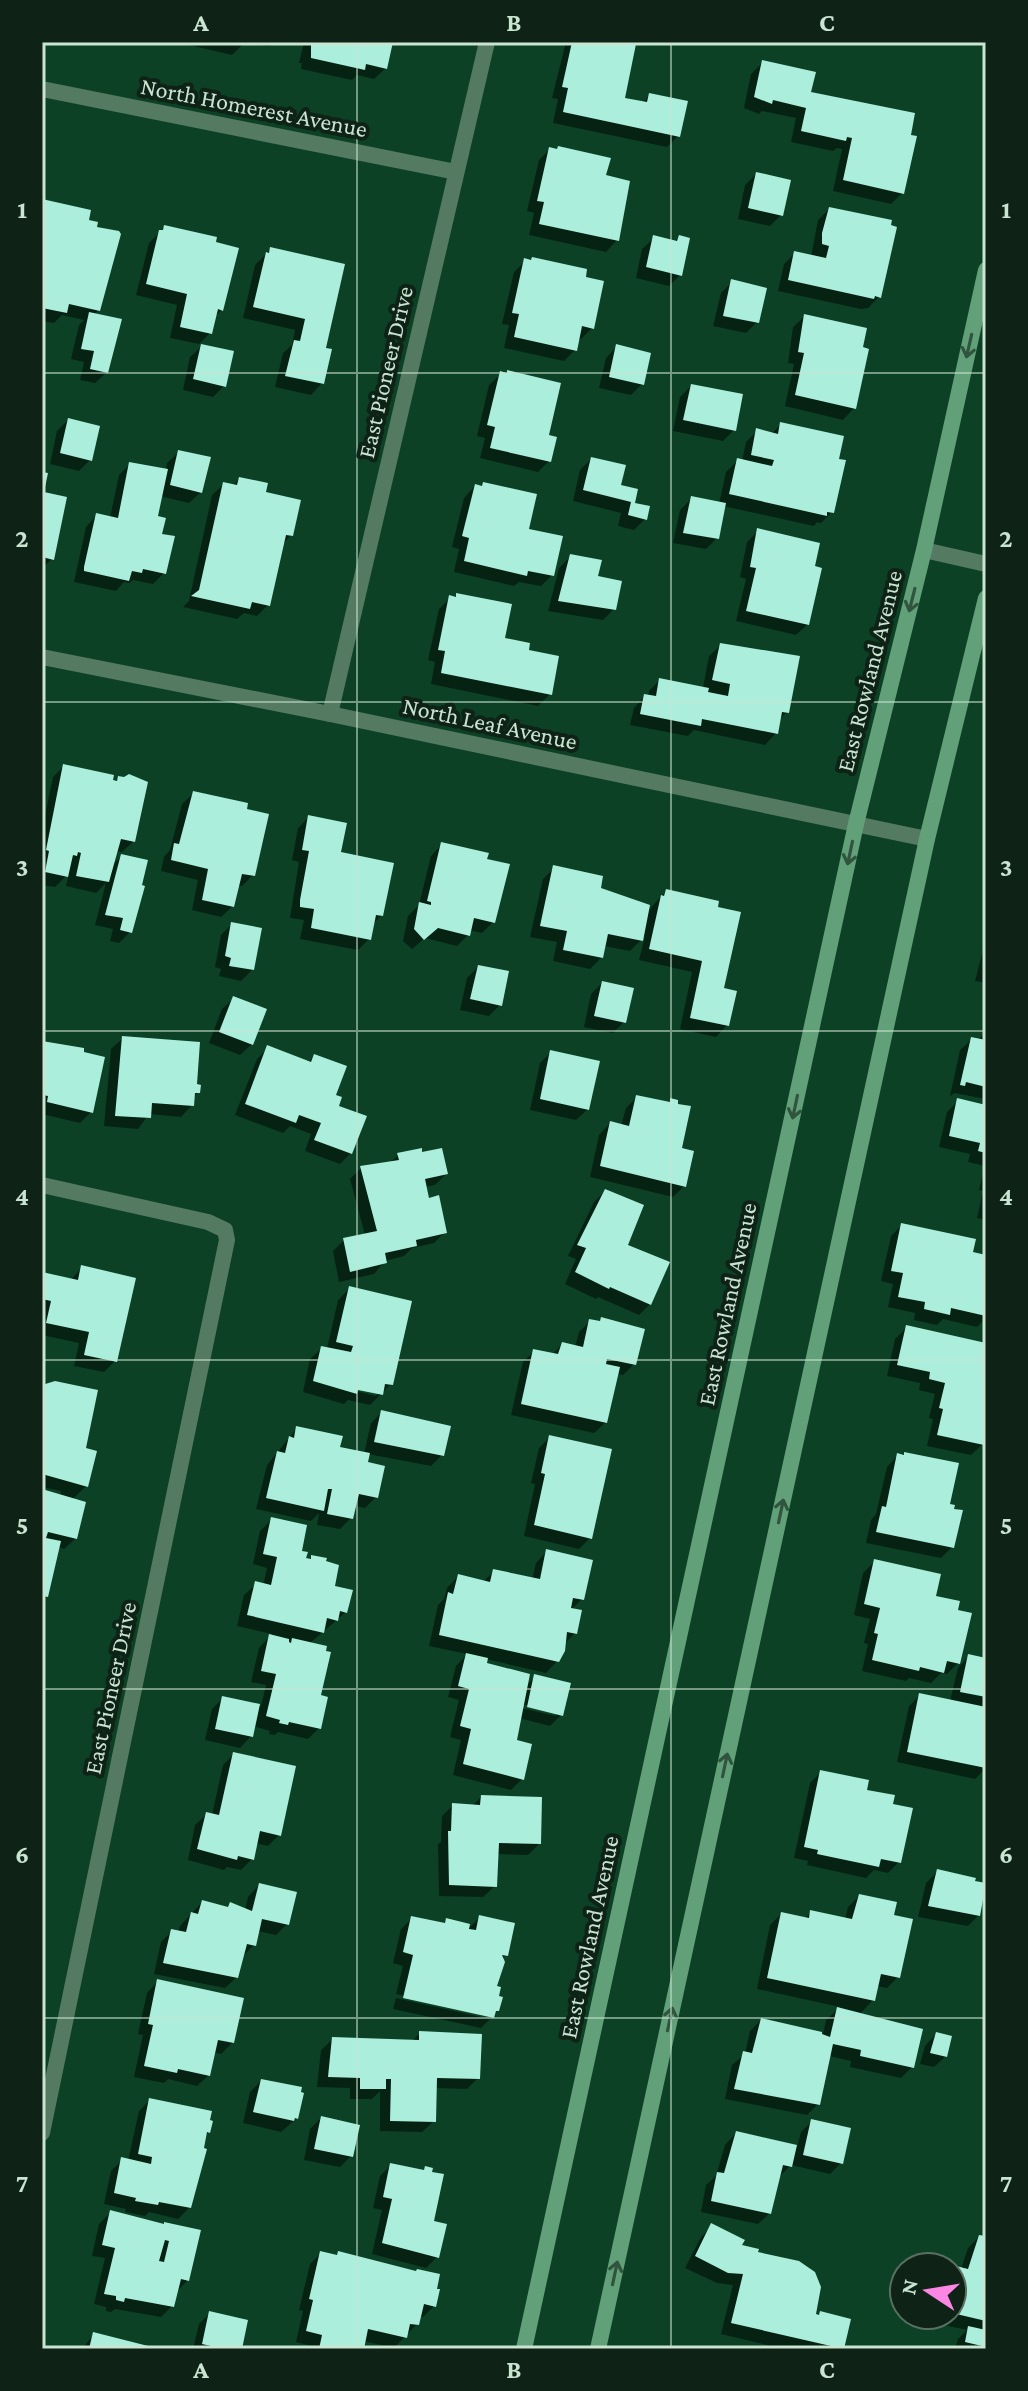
<svg xmlns="http://www.w3.org/2000/svg" width="1028" height="2391" viewBox="0 0 1028 2391" font-family="'Crimson Pro',serif">
<style>
.shadow{fill:#0007;fill-rule:evenodd}
.building{fill:#aaeedb;fill-rule:evenodd}
.lines{fill:none;stroke-linecap:round;stroke-linejoin:round}
.street{stroke:#547a62;stroke-width:16}
.secondary{stroke:#62a079;stroke-width:16}
.oneway{stroke:#30543e}
.grid{fill:none;stroke:#cae4d2;stroke-width:2;stroke-opacity:0.55}
.labels{text-anchor:middle;dominant-baseline:central;stroke-width:8;stroke-linejoin:round;paint-order:stroke}
.street-label{font-size:24px;fill:#cae4d2;stroke:#0e2216}
.neatline{fill:none;stroke:#cae4d2;stroke-width:3}
.grid-label{font-size:26px;text-anchor:middle;font-weight:bold;fill:#cae4d2}
</style>
<rect width="100%" height="100%" fill="#0c4125"/>
<g class="shadow">
<path d="M185,42H274L270,46L243,44L232,55L185,44Z"/>
<path d="M304,42H391L386,68L374,79L357,75L352,80L301,69L302,63H299Z"/>
<path d="M566,42H615L634,46L622,99L642,103L650,95L678,136L667,147L553,123L558,99L552,98Z"/>
<path d="M762,63L809,94L851,103L902,193L891,204L833,191L842,149L837,148L833,151L791,142L796,118L762,111L759,114L744,108L751,74Z"/>
<path d="M550,149L604,177L617,240L606,252L529,235L534,213L527,211L539,160Z"/>
<path d="M756,174L781,215L770,226L738,219L745,185Z"/>
<path d="M42,201L87,222L94,228L99,310L93,315L107,372L95,383L80,380L84,362L71,359L79,325L84,320L62,315L54,323L42,321Z"/>
<path d="M829,209L879,297L868,308L861,309L778,291L784,264L795,253L811,257L818,220Z"/>
<path d="M165,227L222,310L214,317L210,333L199,344L170,338L177,305L136,295L149,243Z"/>
<path d="M679,237L680,275L669,286L636,278L642,249L654,238L674,242Z"/>
<path d="M271,249L324,349L322,383L311,395L275,387L283,353L292,345L295,330L243,318L255,265Z"/>
<path d="M525,261L592,328L581,339H578L575,350L564,361L504,348L509,325L502,324L514,272Z"/>
<path d="M732,282L757,322L746,333L713,326L721,293Z"/>
<path d="M805,316L854,408L843,420L785,406L794,364L788,363L793,327Z"/>
<path d="M202,346L224,386L213,397L183,390L190,357Z"/>
<path d="M617,346L642,384L631,395L599,388L606,358Z"/>
<path d="M501,374L546,437L549,461L538,472L480,458L485,438L477,436L489,385Z"/>
<path d="M691,386L734,430L723,441L673,431L680,397Z"/>
<path d="M68,420L90,460L79,471L50,464L57,431Z"/>
<path d="M781,424L832,512L821,523L817,522L814,526L723,506L717,538L706,549L673,543L680,510L691,499L719,504L726,472L737,461L742,462L746,442L757,431L771,434Z"/>
<path d="M179,452L201,492L189,503L160,496L156,518L164,573L153,584L133,580L129,583L124,582L116,591L74,582L86,527L97,515L110,518L119,475L130,464L166,471L167,463Z"/>
<path d="M591,459L619,486L636,490L632,504L645,519L634,530L618,526L621,513L573,501L580,470Z"/>
<path d="M239,479L263,494L291,535L282,545L268,605L257,616L244,613L237,619L183,607L189,601L212,495L224,484L232,486Z"/>
<path d="M483,484L526,530L552,575L541,586L519,582L514,586L454,572L459,549L452,547L464,498L475,486L480,487Z"/>
<path d="M42,493L52,559L42,568Z"/>
<path d="M758,531L808,624L796,635L736,621L746,579L740,577L747,542Z"/>
<path d="M571,556L596,577L614,609L603,620L548,611L559,568Z"/>
<path d="M457,595L503,640L526,651L550,694L538,706L431,684L435,662L428,660L439,609L450,598H454Z"/>
<path d="M721,645L787,712L778,721L776,733L765,745L694,730L688,736L630,725L634,708L645,696L648,697L649,691L660,680L703,688L709,656Z"/>
<path d="M64,766L110,787L118,778L134,841L122,852L116,851L111,866L121,857L130,932L119,943L110,941L113,929L95,925L106,883L96,893L66,886L69,873L55,887L42,885V830L53,777Z"/>
<path d="M194,793L253,875L242,886L237,885L233,906L221,917L192,910L198,880L161,871L164,857L170,850L182,804Z"/>
<path d="M309,817L338,853L382,915L372,925L369,939L358,950L300,939L304,920L290,918L299,862L292,860L298,828Z"/>
<path d="M442,844L485,860L493,922L482,933L469,930L468,935L457,946L425,938L412,949L403,941L408,916L419,905L431,856Z"/>
<path d="M554,868L646,913L666,891L722,990L727,1025L716,1037L680,1029L692,972L639,960L645,936L630,951L604,946L601,958L590,969L553,961L557,942L530,937L543,879Z"/>
<path d="M232,924L253,969L241,981L219,976L221,969L215,967L221,935Z"/>
<path d="M986,938V983L975,981Z"/>
<path d="M478,967L500,1005L489,1016L460,1010L467,978Z"/>
<path d="M602,983L624,1022L613,1033L584,1027L591,994Z"/>
<path d="M234,998L252,1044L240,1055L209,1043L222,1009Z"/>
<path d="M986,1032V1220L977,1218L983,1191L979,1190L985,1166L968,1162L970,1154L939,1147L947,1112L958,1101L983,1106L985,1099L955,1093L950,1096L960,1050L972,1039L978,1040Z"/>
<path d="M123,1038L194,1086L198,1092L193,1098L192,1105L181,1117L149,1114L138,1129L104,1126L111,1049Z"/>
<path d="M42,1043L91,1112L80,1123L42,1114Z"/>
<path d="M268,1048L308,1063L314,1056L334,1096L351,1153L340,1164L305,1151L311,1134L290,1126L283,1133L235,1115L257,1059Z"/>
<path d="M551,1052L588,1109L576,1120L530,1110L540,1063Z"/>
<path d="M637,1097L668,1104L671,1101L684,1186L673,1197L590,1177L599,1135L610,1123L621,1126L626,1108Z"/>
<path d="M398,1155L446,1174L435,1185L424,1187L427,1200L445,1232L434,1243L412,1248L404,1256L385,1261L374,1274L339,1282L333,1251L344,1240L365,1235L350,1179L361,1168L390,1163Z"/>
<path d="M605,1191L650,1304L639,1315L598,1297L596,1299L565,1284L576,1259L568,1256L594,1202Z"/>
<path d="M902,1225L971,1253L986,1257V1318L977,1327L943,1319L937,1325L914,1320L915,1313L888,1307L893,1284L881,1281L891,1236Z"/>
<path d="M82,1267L115,1361L104,1372L74,1366L79,1343L42,1335V1275L70,1281Z"/>
<path d="M350,1288L391,1384L370,1405L348,1400L344,1404L303,1392L310,1359L322,1348L327,1349L338,1300ZM349,1385L379,1392L376,1396L348,1389Z"/>
<path d="M601,1319L634,1364L623,1375L616,1374L606,1422L594,1433L511,1415L523,1362L534,1351L552,1355L562,1344L575,1347L579,1332L590,1321L598,1322Z"/>
<path d="M907,1327L986,1345V1429L983,1444L971,1455L927,1446L933,1419L929,1418L935,1394L919,1390L920,1383L887,1376L895,1339Z"/>
<path d="M42,1387L83,1450L86,1486L72,1500L76,1538L64,1549L58,1547L47,1596L42,1601V1492L60,1497L61,1491L42,1487Z"/>
<path d="M382,1412L442,1455L431,1466L368,1454L366,1464L376,1497L365,1508L354,1506L351,1518L340,1529L317,1525L319,1513L311,1521L256,1509L267,1465L297,1428L337,1448L364,1454L371,1423Z"/>
<path d="M550,1437L590,1538L579,1549L524,1536L535,1484L531,1483L539,1448Z"/>
<path d="M905,1454L948,1505L952,1547L941,1558L866,1543L871,1520L876,1514L887,1467L898,1455Z"/>
<path d="M272,1519L304,1559L309,1560L312,1557L346,1612L309,1644L318,1696L319,1728L308,1739L278,1732L275,1735L269,1734L270,1731L253,1726L251,1736L240,1748L205,1740L212,1709L223,1698L261,1706L266,1685L251,1682L259,1648L272,1634L237,1626L244,1595L256,1584L263,1586L267,1568L253,1564L260,1531Z"/>
<path d="M547,1551L582,1599L571,1610L575,1633L564,1644L557,1661L546,1673L486,1659L485,1665L526,1686L535,1677L561,1715L550,1726L519,1718L514,1742L522,1779L511,1790L453,1775L461,1740L450,1737L459,1700L448,1697L456,1666L467,1654L429,1646L438,1605L444,1599L447,1588L458,1576L483,1582L494,1571L532,1580L536,1563ZM518,1703L556,1712V1716L517,1707Z"/>
<path d="M875,1561L933,1598L958,1663L947,1674L941,1673L931,1683L909,1678L906,1681L862,1671L868,1644L864,1643L870,1619L854,1615L863,1573Z"/>
<path d="M969,1656L986,1660V1768L975,1779L897,1762L909,1706L920,1695L950,1701L958,1668Z"/>
<path d="M234,1754L279,1835L268,1846L255,1843L252,1859L241,1870L227,1867L224,1870L188,1860L195,1825L207,1814L212,1815L223,1765Z"/>
<path d="M821,1772L891,1806L899,1862L888,1873L874,1870L866,1878L807,1865L808,1861L794,1858L810,1783Z"/>
<path d="M481,1797L539,1844L528,1855L496,1854L495,1886L483,1897L439,1896L438,1844L441,1842L442,1816L453,1805L472,1806Z"/>
<path d="M937,1872L973,1883L979,1915L968,1926L918,1917L926,1883Z"/>
<path d="M259,1885L287,1924L276,1935L257,1931L254,1945L242,1957L237,1977L225,1988L154,1974L161,1942L172,1931L178,1933L180,1926L202,1902L226,1908L230,1905L245,1911L248,1897Z"/>
<path d="M859,1896L892,1917L898,1977L887,1988L876,1986L873,2000L859,2015L912,2067L901,2078L850,2067L851,2061L829,2056L818,2104L807,2115L725,2099L732,2065L745,2054L750,2031L761,2020L823,2034L826,2020L840,2007L757,1989L770,1925L781,1914L804,1919L811,1912L845,1920L848,1907Z"/>
<path d="M480,1917L506,1955L502,1959L494,1988L498,2010L490,2019V2015L396,1994L403,1966L393,1963L401,1929L412,1918L442,1925L446,1921L467,1930Z"/>
<path d="M158,1981L233,2042L221,2054L213,2052L209,2075L197,2086L168,2079L164,2083L134,2077L143,2035L138,2034L147,1993Z"/>
<path d="M396,1998L490,2019L481,2028L393,2009Z"/>
<path d="M420,2033L478,2078L467,2089L435,2088L434,2121L422,2132L380,2131V2091L372,2099H350V2088L317,2087L321,2050L333,2039L411,2042Z"/>
<path d="M936,2034L946,2056L934,2067L920,2064L925,2046Z"/>
<path d="M261,2081L297,2118L281,2132L243,2123L250,2092Z"/>
<path d="M150,2100L209,2132L204,2137L190,2207L178,2219L149,2212L145,2216L125,2212L126,2209L104,2204L111,2171L122,2160L128,2161L139,2111Z"/>
<path d="M321,2118L351,2156L340,2167L304,2160L310,2129Z"/>
<path d="M812,2121L841,2163L830,2174L791,2165L779,2177L770,2213L758,2224L701,2212L706,2185L716,2176L725,2145L736,2133L797,2147L801,2132Z"/>
<path d="M391,2165L422,2171L426,2168L437,2257L426,2268L372,2254L382,2210L373,2208L380,2176Z"/>
<path d="M110,2213L163,2226L188,2280L176,2292L172,2306L161,2317L115,2309L111,2312L106,2311V2307L94,2304L105,2258L92,2256L99,2224Z"/>
<path d="M712,2226L739,2246L813,2316L849,2321L842,2349H784L721,2334L733,2285L717,2283L685,2268L701,2237Z"/>
<path d="M979,2237L986,2238V2349H955L958,2339L967,2330L935,2323L937,2315H952V2272L956,2268L961,2269L968,2248Z"/>
<path d="M321,2253L335,2256L338,2253L438,2276L434,2306L423,2317L419,2316L417,2324L394,2348L363,2341L362,2349H311L312,2346L296,2342L303,2311L299,2310L310,2264Z"/>
<path d="M210,2313L240,2349H193L199,2324Z"/>
<path d="M94,2334L154,2349H82Z"/>
</g>
<g class="building">
<path d="M311,42H393L387,69L366,64L365,70L311,58Z"/>
<path d="M572,42L636,44L625,98L647,102L649,93L688,101L680,137L563,112L568,88L562,87Z"/>
<path d="M762,60L816,72L811,92L915,113L911,135L917,136L904,194L843,180L852,138L847,137L846,141L801,131L806,108L773,100L772,104L754,97Z"/>
<path d="M558,146L611,158L606,175L630,181L619,241L539,224L544,202L537,201L549,147L557,149Z"/>
<path d="M756,172L791,180L783,216L748,208Z"/>
<path d="M42,199L91,210L89,220L98,222L97,227L119,231L121,234L100,311L69,304L67,313L42,308Z"/>
<path d="M829,207L892,220L891,225L897,227L881,298L875,296L874,299L788,280L794,251L826,258L829,246L822,244V233Z"/>
<path d="M164,225L217,237L216,242L239,248L223,311L218,309L212,334L180,327L187,294L146,284L159,230H163Z"/>
<path d="M653,235L677,241L679,235L690,238L682,276L646,267Z"/>
<path d="M270,247L345,264L326,348L332,349L324,384L285,376L294,340L300,341L305,319L253,307L266,252L269,253Z"/>
<path d="M532,257L587,269L586,277L604,281L594,329L582,326L577,351L514,337L519,314L512,313L524,258L531,260Z"/>
<path d="M731,279L767,288L759,323L723,316Z"/>
<path d="M89,312L122,319L108,373L90,369L94,351L81,349Z"/>
<path d="M804,314L867,328L863,347L869,349L856,409L795,395L804,353L798,352Z"/>
<path d="M201,344L234,351L226,387L193,379Z"/>
<path d="M616,344L651,353L644,385L609,377Z"/>
<path d="M507,370L561,383L549,435L557,437L551,462L490,448L495,427L487,425L500,371L507,373Z"/>
<path d="M691,384L743,394L736,431L683,420Z"/>
<path d="M68,418L100,426L92,461L60,453Z"/>
<path d="M780,422L844,436L839,459L846,460L834,513L827,512V516L729,494L737,458L772,466L774,460L751,455L756,428L778,434Z"/>
<path d="M178,450L211,457L202,493L170,485Z"/>
<path d="M591,457L626,465L621,485L638,489L635,503L650,506L647,520L628,515L631,502L583,490Z"/>
<path d="M129,462L168,469L158,516L166,518L162,534L175,536L166,574L143,569L142,573L132,571L129,581L84,571V567L96,513L118,518Z"/>
<path d="M42,472L48,473L44,492L67,497L54,560L42,557Z"/>
<path d="M239,477L268,483L266,492L301,500L293,536L286,535L270,606L252,602L250,609L191,596L199,590L223,482L237,485Z"/>
<path d="M483,482L537,494L529,529L563,536L554,576L528,571L527,576L464,561L469,538L462,536L475,484L482,486Z"/>
<path d="M691,496L726,503L719,539L683,533Z"/>
<path d="M757,528L820,543L815,566L822,568L809,625L746,611L756,568L750,567Z"/>
<path d="M570,554L602,560L598,576L622,581L616,610L558,601Z"/>
<path d="M456,593L512,604L505,638L530,643L529,650L559,656L552,695L441,673L445,651L438,650L449,595L456,597Z"/>
<path d="M720,643L800,656L789,713L782,712L778,734L702,719L701,726L640,714L644,694L656,696L659,678L709,688L708,692L728,696L730,684L712,680Z"/>
<path d="M63,764L114,775L113,780L117,781L118,776L124,777L129,774L148,782L135,842L121,839L109,882L76,876L81,853L78,852L77,856L73,855L68,877L45,872L49,851L46,850Z"/>
<path d="M193,791L248,803L247,809L269,814L255,876L242,874L234,907L202,900L208,869L171,860L174,843L179,844Z"/>
<path d="M308,815L347,823L341,852L394,863L383,916L376,915L371,940L311,928L314,909L300,907V900L309,851L302,850Z"/>
<path d="M441,842L489,853L487,859L510,864L495,923L474,918L470,936L438,928L424,940L414,929L419,902L431,905V902L427,901Z"/>
<path d="M121,854L148,860L142,885L145,886L132,933L120,930L123,918L105,915Z"/>
<path d="M553,865L603,876L601,888L650,905L643,941L608,934L603,958L563,950L567,931L540,926Z"/>
<path d="M666,889L719,901L718,907L741,912L724,988L737,991L729,1026L690,1018L702,961L649,949L661,895L664,896Z"/>
<path d="M231,922L262,928L254,970L229,966L231,958L225,956Z"/>
<path d="M478,965L509,971L502,1006L470,999Z"/>
<path d="M602,981L634,988L626,1023L594,1016Z"/>
<path d="M233,996L267,1009L253,1045L219,1032Z"/>
<path d="M122,1036L200,1042L197,1084L201,1085L200,1093H195L194,1106L152,1103L151,1118L115,1116Z"/>
<path d="M971,1037L986,1040V1087L966,1082L965,1086L960,1085Z"/>
<path d="M42,1041L84,1048V1052L105,1057L93,1113L47,1102L48,1096L42,1095Z"/>
<path d="M267,1045L311,1062L314,1054L347,1066L336,1095L342,1097L339,1106L367,1116L352,1154L314,1140L321,1123L299,1115L296,1123L245,1104Z"/>
<path d="M550,1050L600,1061L589,1110L540,1099Z"/>
<path d="M636,1095L670,1102V1098L678,1100V1104L691,1106L682,1148L694,1151L686,1187L600,1166L610,1121L629,1126Z"/>
<path d="M957,1098L986,1105V1153L978,1151L980,1143L949,1136Z"/>
<path d="M422,1148V1152L442,1148L448,1174L425,1179L429,1198L439,1195L447,1233L416,1240L417,1246L385,1253L387,1263L350,1272L343,1238L377,1231L360,1166L399,1160L397,1153Z"/>
<path d="M605,1189L644,1205L628,1245L670,1262L651,1305L610,1287L609,1289L575,1272L586,1248L577,1245Z"/>
<path d="M901,1223L976,1239L973,1252L986,1255V1316L951,1308L950,1315L924,1309L925,1302L898,1297L903,1273L891,1271Z"/>
<path d="M81,1265L136,1278L117,1362L84,1355L89,1332L46,1323L51,1301L42,1299V1272L78,1280Z"/>
<path d="M349,1286L412,1301L393,1385L385,1384L383,1395L358,1390L357,1394L313,1381L321,1346L351,1352L353,1346L336,1342Z"/>
<path d="M601,1317L645,1329L636,1365L607,1359L606,1364L620,1367L607,1423L521,1404L533,1349L558,1354L562,1342L583,1347L589,1319L600,1321Z"/>
<path d="M906,1325L986,1343L984,1445L937,1435L943,1409L939,1408L945,1383L929,1379L930,1372L897,1365Z"/>
<path d="M55,1381L98,1390L86,1448L97,1451L88,1487L42,1474V1385Z"/>
<path d="M381,1410L451,1426L444,1456L374,1442Z"/>
<path d="M296,1426L343,1436L340,1447L370,1453L368,1462L385,1466L378,1498L359,1494L353,1519L327,1514L332,1489H328L324,1511L266,1498L277,1451L285,1453L289,1436L294,1438Z"/>
<path d="M549,1435L612,1449L592,1539L534,1525L545,1474L541,1473Z"/>
<path d="M904,1452L959,1463L950,1504L955,1505L954,1509L963,1510L954,1548L876,1532L882,1506L886,1507L897,1453L904,1455Z"/>
<path d="M42,1489L86,1502L77,1539L48,1532L46,1538L61,1541L48,1597L42,1596Z"/>
<path d="M271,1517L307,1525L302,1551L308,1552L306,1558L311,1559V1555L327,1558L326,1561L339,1565L335,1586L353,1590L347,1613L340,1611L338,1621L327,1618L324,1633L247,1615L255,1581L271,1585L277,1557L263,1554Z"/>
<path d="M546,1549L593,1560L584,1600L573,1598L571,1608L582,1610L577,1634L567,1632L565,1651L559,1662L439,1635L448,1592L453,1594L458,1574L490,1582L493,1569L540,1579Z"/>
<path d="M874,1559L941,1574L936,1596L960,1601L958,1610L972,1613L960,1664L947,1661L944,1673L920,1667L919,1671L872,1660L878,1634L874,1633L880,1608L864,1604Z"/>
<path d="M269,1634L289,1639V1642L291,1643L292,1638L327,1646L326,1651L331,1652L321,1695L328,1697L321,1729L289,1722L288,1725L279,1723L280,1720L266,1716L276,1674L261,1671Z"/>
<path d="M466,1653L488,1658L487,1663L530,1674L517,1740L532,1744L524,1780L463,1764L471,1729L460,1726L469,1689L458,1686Z"/>
<path d="M968,1654L986,1658V1697L960,1692Z"/>
<path d="M534,1674L571,1683L563,1716L527,1707Z"/>
<path d="M919,1693L986,1707V1768L907,1752Z"/>
<path d="M222,1696L260,1704L253,1737L215,1729Z"/>
<path d="M233,1752L296,1766L281,1836L260,1831L254,1860L238,1856L237,1860L197,1849L206,1812L219,1815Z"/>
<path d="M820,1770L869,1780L867,1790L895,1795L893,1804L913,1808L901,1863L881,1859L879,1867L817,1854L818,1850L804,1847Z"/>
<path d="M481,1795L542,1797L541,1844L499,1843L497,1887L449,1885L448,1831H451L452,1803L480,1805Z"/>
<path d="M937,1869L976,1878L975,1881L986,1883L980,1916L928,1906Z"/>
<path d="M259,1883L297,1892L289,1925L262,1919L256,1946L247,1944L238,1978L163,1963L171,1929L186,1932L191,1912L198,1914L202,1900L228,1907L230,1902L252,1911Z"/>
<path d="M859,1894L897,1902L894,1915L913,1919L900,1978L881,1974L875,2001L767,1978L781,1912L809,1918L810,1910L852,1919Z"/>
<path d="M479,1915L515,1923L508,1956L502,1955L505,1962L497,1986L501,1987L499,1996L503,1997L499,2011H496L494,2018L403,1998L413,1955L403,1952L411,1916L445,1923L446,1918L470,1924L469,1929L476,1930Z"/>
<path d="M157,1979L244,1998L234,2043L218,2040L210,2076L178,2069L177,2073L144,2066L153,2025L148,2024Z"/>
<path d="M837,2007L923,2029L914,2068L860,2056L861,2050L833,2044L820,2105L734,2089L743,2051L752,2053L761,2018L822,2032V2034L830,2037Z"/>
<path d="M419,2031L482,2034L480,2079L437,2078L436,2122L390,2121L391,2079H386V2089H360V2078L328,2077L332,2037L419,2040Z"/>
<path d="M936,2032L952,2036L947,2057L930,2053Z"/>
<path d="M261,2079L302,2087L301,2092L304,2093L298,2119L295,2118L294,2121L253,2112Z"/>
<path d="M149,2098L212,2111L210,2120L213,2121L210,2133L207,2132L204,2148L207,2149L191,2208L159,2202L158,2205L135,2201L136,2198L114,2193L121,2157L151,2164L152,2157L138,2154Z"/>
<path d="M321,2116L360,2125L353,2157L314,2149Z"/>
<path d="M811,2119L851,2128L843,2164L803,2155Z"/>
<path d="M736,2131L797,2145L792,2167L783,2165L771,2214L711,2201L717,2172L724,2173Z"/>
<path d="M390,2163L424,2170L425,2166L433,2168L432,2172L444,2174L434,2221L447,2224L439,2258L382,2243L392,2199L383,2197Z"/>
<path d="M110,2210L164,2224V2222L201,2230L189,2281L181,2279L174,2307L125,2298L124,2302L116,2300V2296L104,2294L115,2248L102,2245ZM165,2240L169,2241L164,2262L159,2261Z"/>
<path d="M711,2223L745,2240L742,2245L759,2249L758,2252L799,2261L815,2272L821,2287L816,2314L819,2315L820,2311L851,2319L844,2349L731,2323L743,2274L728,2273L695,2256Z"/>
<path d="M979,2235L986,2236V2321L952,2313V2282L956,2266L968,2269Z"/>
<path d="M320,2251L337,2255L338,2251L416,2271L417,2269L440,2274L437,2289H440L436,2307L424,2304L419,2325L410,2324L407,2338L368,2329L364,2349H319L322,2335L306,2331L313,2300L309,2299Z"/>
<path d="M209,2311L248,2320L242,2349H224L202,2344Z"/>
<path d="M968,2326L986,2330V2347L965,2342Z"/>
<path d="M93,2332L156,2348V2349H89Z"/>
</g>
<g class="lines">
<g class="street">
<path d="M42,89L456,172"/>
<path d="M924,550L986,564"/>
<path d="M42,657L330,714L927,839"/>
<path d="M330,714L487,42"/>
<path d="M42,1185L208,1222L225,1230L227,1240L42,2133"/>
</g>
<g class="secondary">
<path d="M524,2349L856,824L924,550L986,270"/>
<path d="M598,2349L927,839L986,598"/>
</g>
</g>
<defs><path id="oneway-shaft" d="M-6 0H5M1.5-3L5.5 0L1.5 3" fill="none" stroke-width="1.6" stroke-linecap="round" stroke-linejoin="round" transform="scale(2)"/></defs>
<g class="oneway">
<use href="#oneway-shaft" transform="translate(969 346) rotate(103)"/>
<use href="#oneway-shaft" transform="translate(912 600) rotate(104)"/>
<use href="#oneway-shaft" transform="translate(850 853) rotate(102)"/>
<use href="#oneway-shaft" transform="translate(795 1107) rotate(102)"/>
<use href="#oneway-shaft" transform="translate(781 1511) rotate(-78)"/>
<use href="#oneway-shaft" transform="translate(725 1765) rotate(-78)"/>
<use href="#oneway-shaft" transform="translate(670 2019) rotate(-78)"/>
<use href="#oneway-shaft" transform="translate(615 2273) rotate(-78)"/>
</g>
<path class="grid" d="M357,42V2349M671,42V2349M42,373H986M42,702H986M42,1031H986M42,1360H986M42,1689H986M42,2018H986"/>
<g class="labels">
<g class="street-label">
<text transform="translate(254 107) rotate(11)">North Homerest Avenue</text>
<text transform="translate(385 372) rotate(-77)">East Pioneer Drive</text>
<text transform="translate(869 671) rotate(-76)">East Rowland Avenue</text>
<text transform="translate(490 723) rotate(12)">North Leaf Avenue</text>
<text transform="translate(727 1304) rotate(-78)">East Rowland Avenue</text>
<text transform="translate(110 1688) rotate(-78)">East Pioneer Drive</text>
<text transform="translate(589 1937) rotate(-78)">East Rowland Avenue</text>
</g>
</g>
<rect width="1028" height="2391" fill="none" stroke="#0e2216" stroke-width="88"/>
<g transform="translate(928 2291) rotate(282)"><circle r="38" fill="#0e2216" stroke="#597061" stroke-width="2"/>
<path d="M0-6L14 30L0 20L-14 30Z" fill="#fc86e4"/>
<text y="-12" font-size="22" font-weight="bold" text-anchor="middle" fill="#cae4d2">N</text>
</g>
<rect x="44" y="44" width="940" height="2303" class="neatline"/>
<g class="grid-label">
<text x="201" y="31">A</text>
<text x="514" y="31">B</text>
<text x="827" y="31">C</text>
<text x="22" y="218">1</text>
<text x="1006" y="218">1</text>
<text x="22" y="547">2</text>
<text x="1006" y="547">2</text>
<text x="22" y="876">3</text>
<text x="1006" y="876">3</text>
<text x="22" y="1205">4</text>
<text x="1006" y="1205">4</text>
<text x="22" y="1534">5</text>
<text x="1006" y="1534">5</text>
<text x="22" y="1863">6</text>
<text x="1006" y="1863">6</text>
<text x="22" y="2192">7</text>
<text x="1006" y="2192">7</text>
<text x="201" y="2378">A</text>
<text x="514" y="2378">B</text>
<text x="827" y="2378">C</text>
</g>
</svg>
